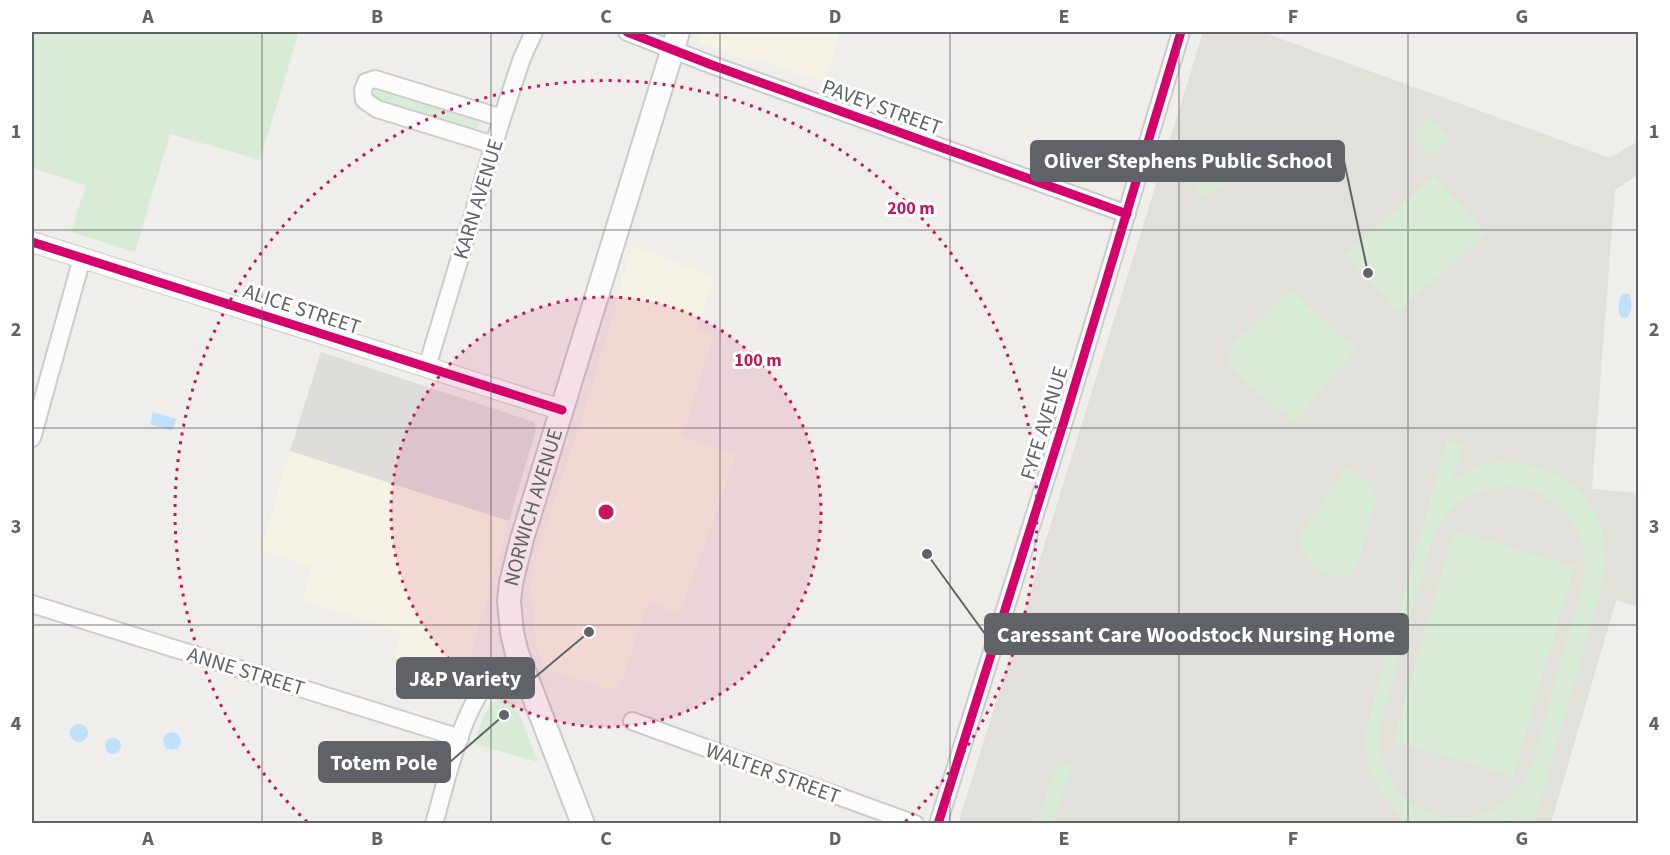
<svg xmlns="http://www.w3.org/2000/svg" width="1670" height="855" viewBox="0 0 1670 855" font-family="'Source Sans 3',sans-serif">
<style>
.commercial{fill:#f7f3e4}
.industrial{fill:#dfddda}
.education{fill:#e2e0da}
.green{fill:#d8ebd6;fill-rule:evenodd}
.water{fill:#bfe0f9}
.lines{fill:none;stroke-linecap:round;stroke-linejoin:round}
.minor-casing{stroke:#cbcccc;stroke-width:20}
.tertiary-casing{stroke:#cbcccc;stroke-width:22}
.secondary-casing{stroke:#cacacb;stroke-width:26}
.minor{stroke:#fdfcfc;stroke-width:16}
.tertiary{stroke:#fdfcfc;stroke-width:20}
.secondary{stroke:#fdfcfc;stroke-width:22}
.cycleway-casing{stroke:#fff;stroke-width:13}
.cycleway{stroke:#d6006c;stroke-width:9}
.grid{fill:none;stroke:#5f6368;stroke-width:1.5;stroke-opacity:0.55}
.ring{fill:none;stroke:#c2185b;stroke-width:3;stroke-dasharray:3 6}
.labels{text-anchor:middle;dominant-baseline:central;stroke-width:6;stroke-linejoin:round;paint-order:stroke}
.street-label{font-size:21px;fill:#5f6368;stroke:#fff}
.centre{fill:#c2185b;stroke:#fff;stroke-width:3}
.ring-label{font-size:18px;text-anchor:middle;font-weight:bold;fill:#c2185b;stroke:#fff;stroke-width:6;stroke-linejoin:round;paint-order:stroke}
.leader{fill:none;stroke:#5f6368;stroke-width:2}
.callout-dot{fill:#5f6368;stroke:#fff;stroke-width:2}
.callout{fill:#5f6368;stroke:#5f6368;stroke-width:2}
.callout-label{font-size:22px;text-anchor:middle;font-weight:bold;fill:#fff}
.neatline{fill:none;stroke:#5f6368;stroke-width:2}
.grid-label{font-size:20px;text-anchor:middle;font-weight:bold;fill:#5f6368}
</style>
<rect width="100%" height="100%" fill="#efeeea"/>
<g class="commercial">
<path d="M700,32H840L824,83L764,62L733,56L700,43L698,39Z"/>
<path d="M633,247L714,276L696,329L714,336L682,436L736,455L680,614L648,602L619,689H606L544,668L536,645L530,575L587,402Z"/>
<path d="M290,451L509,521L464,680L395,658L401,632L303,600L312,566L261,550Z"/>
</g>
<path class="industrial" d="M321,352L534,422L536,430L509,521L290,451Z"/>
<path class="education" d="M1203,32H1262L1610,158L1638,141V175L1615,190L1592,489L1638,493V606L1616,601L1551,823L958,824Z"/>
<g class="green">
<path d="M32,32H299L260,160L170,134L135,252L71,232L86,185L32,168Z"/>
<path d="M375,85L478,117L480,123L476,129L473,130L376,101L372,98L370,91Z"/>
<path d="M1429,119L1450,138L1432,156L1412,138Z"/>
<path d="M1213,163L1222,167C1232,184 1213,193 1199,196L1197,193C1199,182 1201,167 1213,163Z"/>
<path d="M1434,176L1486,233L1398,312L1346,255Z"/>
<path d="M1291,291L1356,349L1295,421C1279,408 1239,382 1230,364C1227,357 1229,348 1234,343Z"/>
<path d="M1447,440L1462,445L1452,483C1459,478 1467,471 1474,467C1485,462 1504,462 1515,463C1581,468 1614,520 1603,582L1534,823H1518L1519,815L1506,823L1412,824L1397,812L1381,793L1369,769L1365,743L1366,729ZM1510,486C1559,491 1592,529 1584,579C1572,623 1559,667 1547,711C1540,735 1536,763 1522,785C1501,818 1452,827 1420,809C1391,793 1379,764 1378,733L1433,537C1449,502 1473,489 1510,486Z"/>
<path d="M1346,467C1357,474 1374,483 1376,497L1358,564C1354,569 1351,575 1344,576C1324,581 1297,555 1299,536Z"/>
<path d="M1454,531L1574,566L1513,776L1393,741Z"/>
<path d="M503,698L513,701L517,708L538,762L475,744C480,728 484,703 503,698Z"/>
<path d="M1061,765L1072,767L1052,823H1037L1054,772Z"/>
</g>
<g class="water">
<path d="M1622,294H1629C1633,303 1632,310 1627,318L1621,317C1617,310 1618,301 1622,294Z"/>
<path d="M153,412L176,419L172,431L150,424Z"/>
<circle cx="79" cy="733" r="9"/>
<circle cx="172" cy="741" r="9"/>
<circle cx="113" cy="746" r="8"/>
</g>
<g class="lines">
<g class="minor-casing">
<g id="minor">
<path d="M627,32L712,65L1127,214"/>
<path d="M494,145L377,109L364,100L363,90L366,82L375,79L502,118"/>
<path d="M427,367L502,118L522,58L534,32"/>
<path d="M32,438L82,258"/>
<path d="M32,604L460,738"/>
<path d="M632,721L915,824"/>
<path d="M434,824C446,783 463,700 496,674C503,669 514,667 522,665"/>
<path d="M938,824L1065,418L1181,32"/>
</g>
</g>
<g class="tertiary-casing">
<path id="tertiary" d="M32,242L562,410"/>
</g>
<g class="secondary-casing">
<g id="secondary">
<path id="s1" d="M583,824L517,653L512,633L509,601L511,583L522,539L678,32"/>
</g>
</g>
<use href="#minor" class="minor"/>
<use href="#tertiary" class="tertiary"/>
<use href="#secondary" class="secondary"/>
<g class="cycleway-casing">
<g id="cycleway">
<path d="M627,32L712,65L1127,214"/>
<path d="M32,242L562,410"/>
<path d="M938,824L1065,418L1181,32"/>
</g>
</g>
<use href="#cycleway" class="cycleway"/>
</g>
<path class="grid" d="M262,32V824M491,32V824M720,32V824M950,32V824M1179,32V824M1408,32V824M32,230H1638M32,428H1638M32,625H1638"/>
<circle cx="606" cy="512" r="215" fill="#c2185b" fill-opacity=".12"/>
<g class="ring">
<circle cx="606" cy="512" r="215"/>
<path d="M307 822A431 431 0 1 1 905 822"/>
</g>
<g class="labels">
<g class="street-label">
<text transform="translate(882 107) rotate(20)">PAVEY STREET</text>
<text transform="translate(478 199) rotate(-73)">KARN AVENUE</text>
<text transform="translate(302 309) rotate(18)">ALICE STREET</text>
<text transform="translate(1044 423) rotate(-73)">FYFE AVENUE</text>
<text stroke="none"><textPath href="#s1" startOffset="333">NORWICH AVENUE</textPath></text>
<text transform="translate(246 671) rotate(17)">ANNE STREET</text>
<text transform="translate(773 773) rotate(20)">WALTER STREET</text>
</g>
</g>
<circle cx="606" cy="512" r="9" class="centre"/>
<g class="ring-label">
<text x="911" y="214">200 m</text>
<text x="758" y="366">100 m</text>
</g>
<path class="leader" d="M1368 273L1344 161M927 554L985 634M589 632L534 678M504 715L450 762"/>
<g class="callout-dot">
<circle cx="1368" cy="273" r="6"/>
<circle cx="927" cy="554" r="6"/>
<circle cx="589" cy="632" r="6"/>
<circle cx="504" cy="715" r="6"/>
</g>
<g class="callout">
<rect x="1031" y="141" width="313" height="40" rx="6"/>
<rect x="985" y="614" width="423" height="40" rx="6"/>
<rect x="397" y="658" width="137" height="40" rx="6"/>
<rect x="319" y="742" width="131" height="40" rx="6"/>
</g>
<g class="callout-label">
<text x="1188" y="168">Oliver Stephens Public School</text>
<text x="1196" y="642">Caressant Care Woodstock Nursing Home</text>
<text x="465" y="686">J&amp;P Variety</text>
<text x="384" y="770">Totem Pole</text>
</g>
<rect width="1670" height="855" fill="none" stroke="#ffffff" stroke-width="66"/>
<rect x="33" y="33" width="1604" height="789" class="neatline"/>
<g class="grid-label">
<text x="148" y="23">A</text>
<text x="377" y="23">B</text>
<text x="606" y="23">C</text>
<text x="835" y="23">D</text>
<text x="1064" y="23">E</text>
<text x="1293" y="23">F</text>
<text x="1522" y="23">G</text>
<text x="16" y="138">1</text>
<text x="1654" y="138">1</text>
<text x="16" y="336">2</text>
<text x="1654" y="336">2</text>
<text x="16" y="533">3</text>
<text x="1654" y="533">3</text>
<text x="16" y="730">4</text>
<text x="1654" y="730">4</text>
<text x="148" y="845">A</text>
<text x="377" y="845">B</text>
<text x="606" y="845">C</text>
<text x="835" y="845">D</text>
<text x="1064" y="845">E</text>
<text x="1293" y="845">F</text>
<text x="1522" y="845">G</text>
</g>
</svg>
